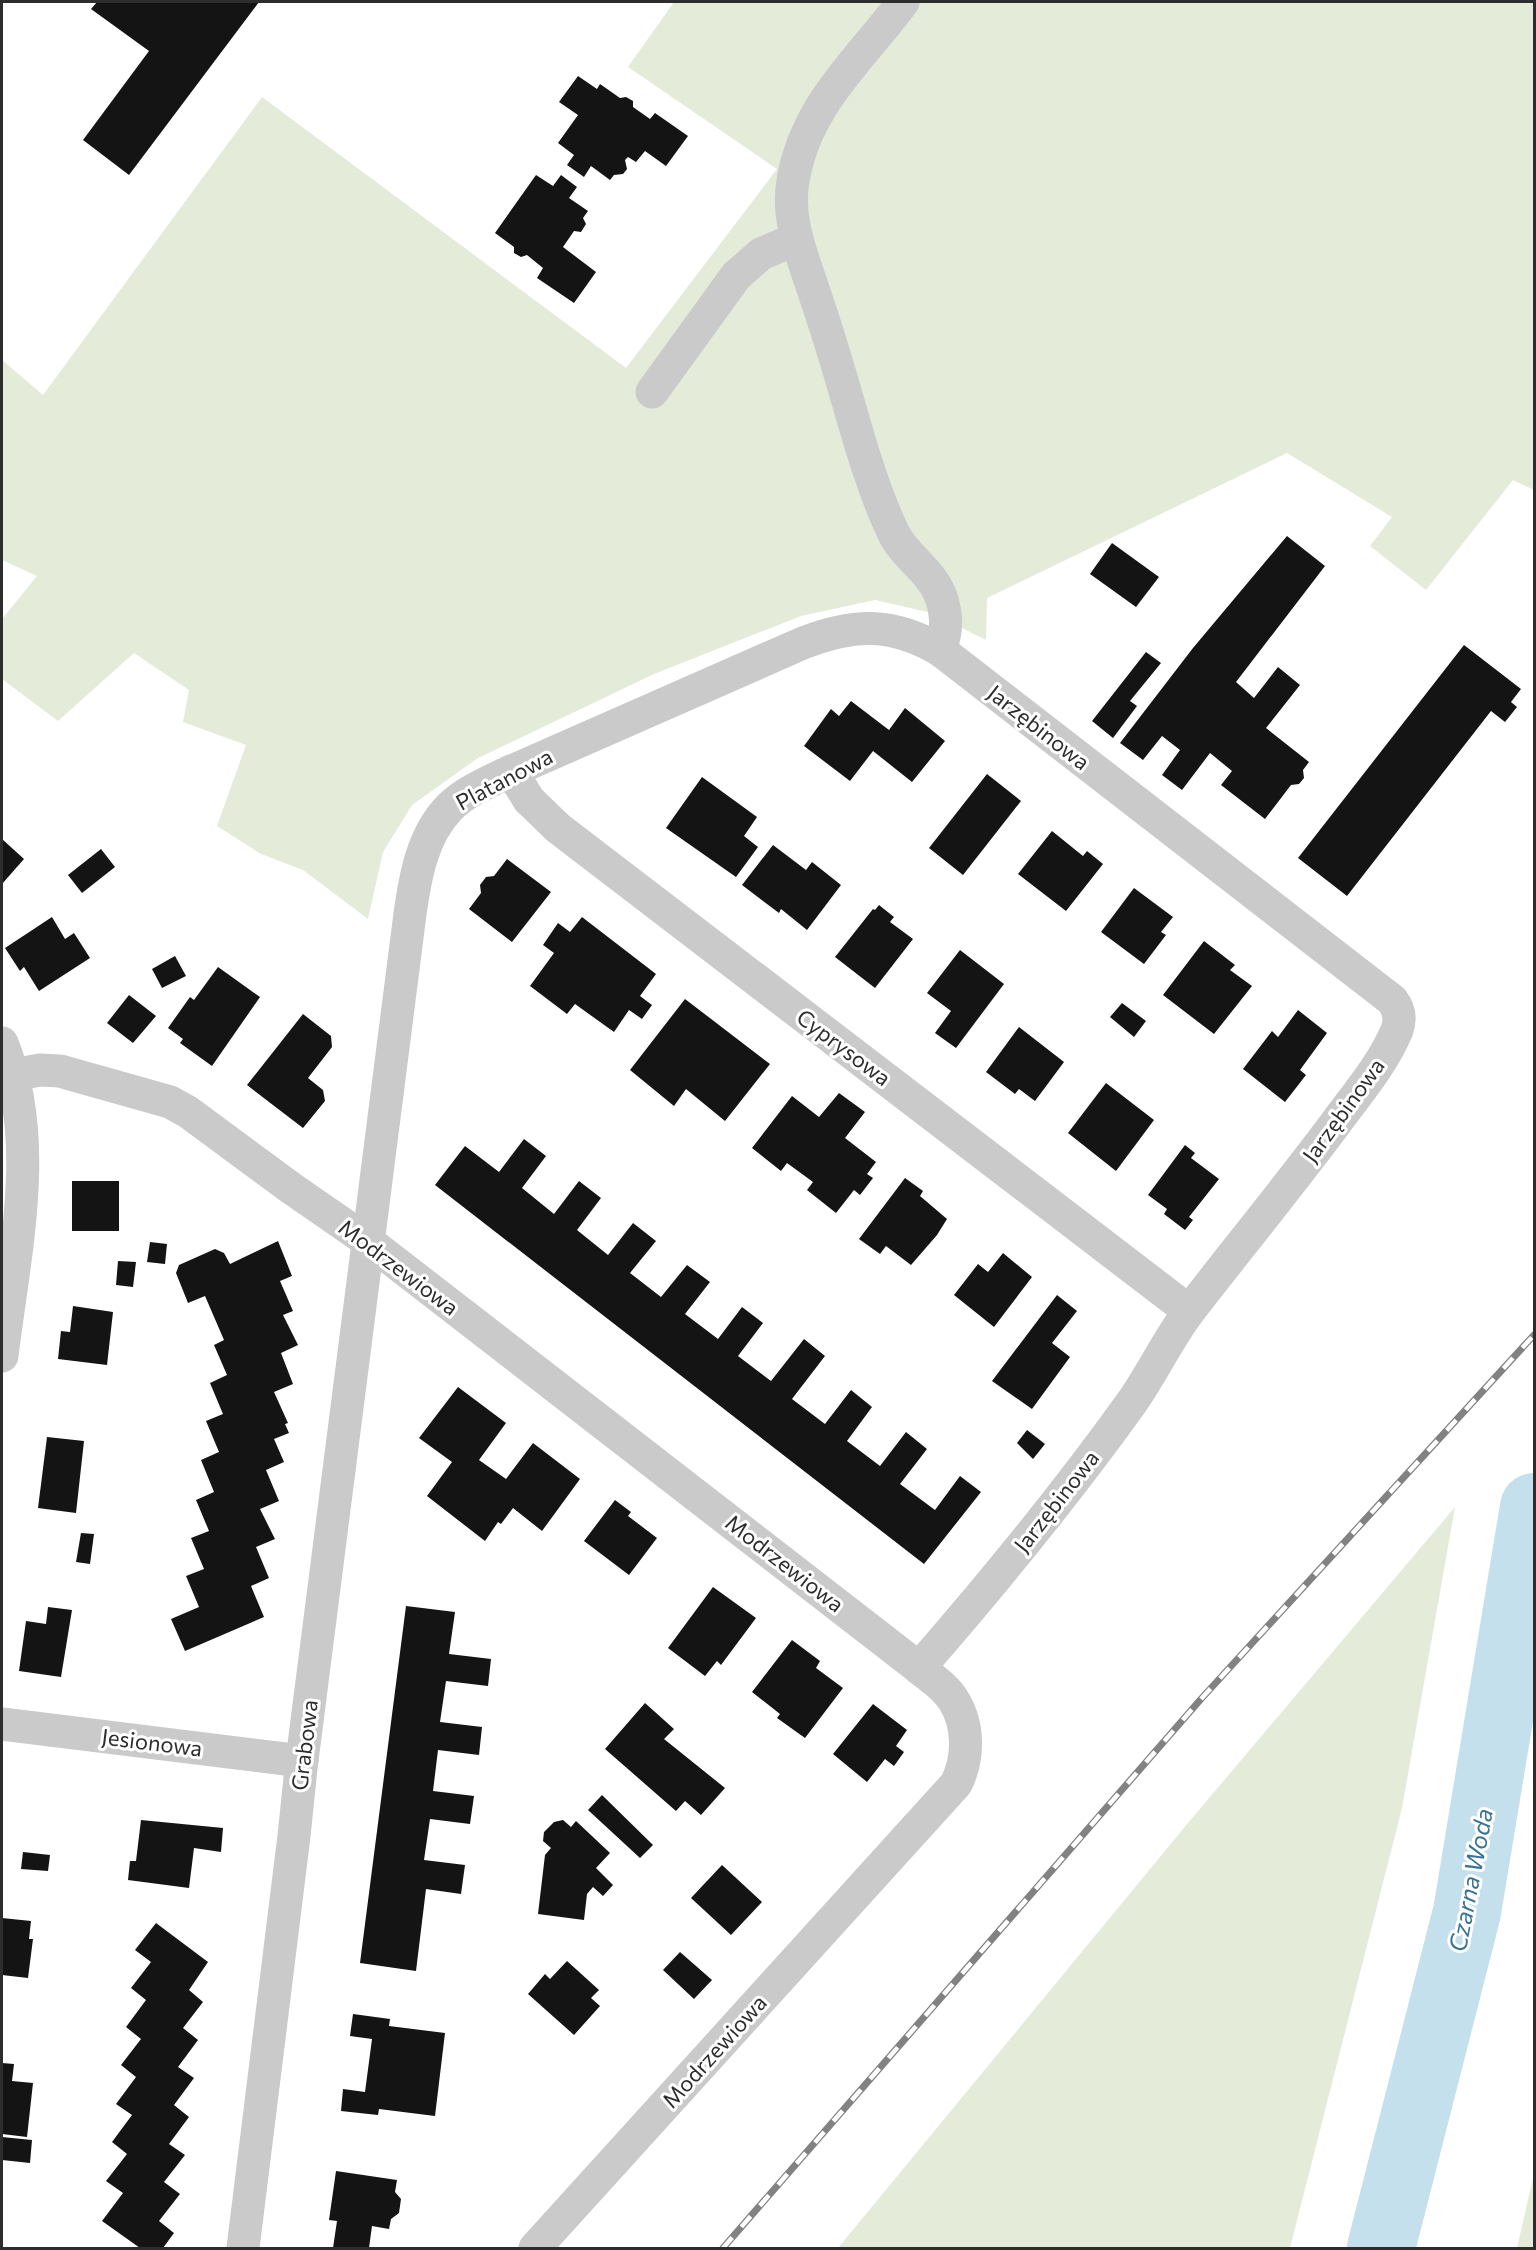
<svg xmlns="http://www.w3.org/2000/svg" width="1536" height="2250" viewBox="0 0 1536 2250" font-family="Commissioner,sans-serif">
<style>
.green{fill:#e4ebd9}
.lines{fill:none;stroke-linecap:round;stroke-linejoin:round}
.river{stroke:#c4e0ec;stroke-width:68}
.building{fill:#141414}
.minor{stroke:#cacaca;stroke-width:33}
.rail-casing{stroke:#828282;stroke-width:7}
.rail{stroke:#fff;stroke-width:4.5;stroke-dasharray:14;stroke-linecap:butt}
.labels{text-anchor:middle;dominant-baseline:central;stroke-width:6;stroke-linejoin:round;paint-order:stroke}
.street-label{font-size:22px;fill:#2d2d2d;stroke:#fff}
.water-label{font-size:24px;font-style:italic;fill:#387592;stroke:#fff}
</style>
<rect width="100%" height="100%" fill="#fff"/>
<g class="green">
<path d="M674,2H1534V490L1513,480L1426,590L1370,546L1392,517L1287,453L987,598L986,640L932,613L875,600L801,616L654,674L478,758L412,805L383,852L368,919L303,870L261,854L217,826L246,745L183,722L189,690L134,653L58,721L2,679V619L37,576L2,560V360L43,395L262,97L626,368L777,169L628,67Z"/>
<path d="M1455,1507L1402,1808L1290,2248H838L1188,1823Z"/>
<path d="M1534,2174V2248H1517Z"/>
</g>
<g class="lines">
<path class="river" d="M1381,2248L1467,1912L1534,1507"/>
</g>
<g class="building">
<path d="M97,2H259L129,175L83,140L149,51L91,9Z"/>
<path d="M578,76L597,89L600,84L620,98L626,97L633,101V107L650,119L655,113L688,136L666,166L645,151L636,162L628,157L625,160L627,169L623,174L614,175L610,180L591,166L584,177L567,165L574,155L558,143L578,115L559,102Z"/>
<path d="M536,175L553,186L561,175L577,187L569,198L588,211L583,218L586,224L581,232L574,231L563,247L596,272L574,303L537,278L543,268L527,255L521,257L514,253V247L495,233Z"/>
<path d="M1287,536L1325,566L1236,682L1254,698L1278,667L1300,685L1266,728L1309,762L1303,770L1304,778L1299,784L1291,785L1265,819L1221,785L1232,771L1210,753L1182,790L1162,775L1180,750L1162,736L1143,760L1120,743L1193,648Z"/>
<path d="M1112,543L1159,577L1136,607L1090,574Z"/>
<path d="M1464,645L1521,689L1511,702L1517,707L1505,722L1491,711L1347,896L1298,858Z"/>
<path d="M1146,652L1161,663L1130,701L1137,706L1113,738L1092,721Z"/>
<path d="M851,701L889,730L905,708L945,741L912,782L873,751L850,781L804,746L831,709L839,716Z"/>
<path d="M987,774L1021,801L963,875L929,848Z"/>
<path d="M702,777L757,817L744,836L758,847L736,877L666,828Z"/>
<path d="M1052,831L1083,856L1087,851L1103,864L1066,911L1018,874Z"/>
<path d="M2,839L24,859L2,884Z"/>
<path d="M773,845L806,870L812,862L841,885L807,930L781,909L779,913L742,885Z"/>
<path d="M101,849L115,867L82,893L68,875Z"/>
<path d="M507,859L551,892L512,942L469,909L481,893L480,885L486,877L494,876Z"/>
<path d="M1134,888L1173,917L1161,932L1166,935L1144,964L1101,932Z"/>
<path d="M879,905L894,917L890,922L913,939L875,988L835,957L873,909L875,910Z"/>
<path d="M52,917L65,939L74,933L90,958L39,991L24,967L20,971L5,948Z"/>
<path d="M582,917L656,974L640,996L652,1005L642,1019L629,1010L614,1032L575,1004L567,1014L530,986L554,953L543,945L558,923L570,932Z"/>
<path d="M1204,941L1235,965L1230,970L1252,986L1214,1034L1163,995Z"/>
<path d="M960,950L1004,984L956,1048L935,1033L951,1011L927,993Z"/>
<path d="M175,956L186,976L162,988L152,969Z"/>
<path d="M218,967L260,997L212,1066L180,1043L183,1039L168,1028L190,997L194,1000Z"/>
<path d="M129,995L156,1016L133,1043L107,1023Z"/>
<path d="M685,999L770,1064L725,1121L686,1089L674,1106L630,1070Z"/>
<path d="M1122,1003L1146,1021L1134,1037L1110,1017Z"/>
<path d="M1298,1010L1327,1033L1300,1070L1306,1075L1285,1102L1243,1069L1272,1031L1278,1037Z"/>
<path d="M303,1014L331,1036L332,1047L308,1078L323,1090L325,1101L303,1128L247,1085Z"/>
<path d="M1019,1027L1064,1062L1035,1101L1019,1089L1015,1094L986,1072Z"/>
<path d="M1106,1083L1154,1120L1116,1171L1068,1133Z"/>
<path d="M839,1093L865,1112L845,1138L876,1162L867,1174L873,1178L860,1195L854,1190L836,1213L807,1190L813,1182L787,1163L781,1171L752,1148L792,1096L819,1117Z"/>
<path d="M524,1139L546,1156L522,1188L554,1214L579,1181L601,1198L577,1230L608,1255L633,1223L656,1241L630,1273L661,1297L687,1265L710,1282L685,1314L718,1339L742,1307L763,1323L738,1356L771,1381L804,1339L825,1356L792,1399L825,1424L851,1390L872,1407L847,1441L880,1466L906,1432L927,1449L900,1484L935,1510L960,1476L981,1492L924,1564L435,1185L465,1146L499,1172Z"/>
<path d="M1185,1145L1195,1153L1191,1158L1219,1179L1189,1217L1193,1220L1185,1230L1164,1214L1167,1209L1148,1195Z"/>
<path d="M905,1178L923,1191L920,1196L947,1219L937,1235L911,1265L886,1246L880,1254L859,1239Z"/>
<rect x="72" y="1181" width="47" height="50"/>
<path d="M278,1241L292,1276L280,1281L293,1311L283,1315L298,1345L281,1353L293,1384L274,1392L288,1423L285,1424L289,1433L274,1439L284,1462L266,1470L279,1501L260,1509L275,1539L256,1547L269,1578L251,1586L264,1617L185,1651L171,1619L199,1607L186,1576L204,1569L191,1538L209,1531L196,1500L214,1492L201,1460L219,1452L206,1421L223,1414L210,1383L227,1375L214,1345L224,1340L205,1296L188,1303L176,1273L179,1265L215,1249L224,1253L230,1264Z"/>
<path d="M150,1242L167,1244L165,1264L147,1262Z"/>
<path d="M1003,1253L1032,1277L994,1327L954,1295L978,1264L988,1272Z"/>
<path d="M118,1261L136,1262L133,1287L116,1285Z"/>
<path d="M1057,1295L1077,1311L1052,1343L1070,1357L1032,1409L992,1381Z"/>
<path d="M73,1306L113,1312L107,1365L58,1359L61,1331L70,1332Z"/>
<path d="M458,1387L506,1423L479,1460L506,1479L533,1443L580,1479L542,1531L513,1508L501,1524L498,1522L485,1541L427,1496L452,1462L419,1438Z"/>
<path d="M1027,1430L1045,1444L1033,1459L1017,1443Z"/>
<path d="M47,1437L84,1441L76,1513L38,1508Z"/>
<path d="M615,1500L631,1512L628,1516L657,1538L629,1575L584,1541Z"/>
<path d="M81,1533L94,1534L90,1564L76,1562Z"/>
<path d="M713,1587L756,1618L721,1665L717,1661L705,1676L668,1648Z"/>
<path d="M406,1606L455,1612L449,1654L491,1659L488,1686L446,1681L440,1722L482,1727L479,1755L438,1750L433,1791L474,1796L470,1824L430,1819L424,1860L465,1865L461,1894L426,1889L416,1971L360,1963Z"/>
<path d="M48,1607L72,1610L61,1677L19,1671L26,1621L46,1624Z"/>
<path d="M792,1640L820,1661L816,1668L843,1688L805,1738L777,1718L780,1714L752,1692Z"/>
<path d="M645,1703L674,1729L664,1739L725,1788L701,1815L685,1801L676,1811L605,1749Z"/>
<path d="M873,1704L907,1730L896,1746L904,1752L894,1766L885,1759L867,1782L833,1754Z"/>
<path d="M602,1795L653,1845L640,1858L588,1810Z"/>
<path d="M141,1820L223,1828L221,1852L194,1848L189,1888L128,1880L130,1861H136Z"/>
<path d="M563,1820L571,1827L576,1821L610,1853L596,1868L613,1885L603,1896L593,1887L587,1894L584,1920L538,1914L545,1855L551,1848L543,1841L544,1832L554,1822Z"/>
<path d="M23,1852L50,1855L48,1871L21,1869Z"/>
<path d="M722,1865L762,1902L731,1935L691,1898Z"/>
<path d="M2,1918L31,1921L29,1939H33L28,1978L2,1975Z"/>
<path d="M156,1923L208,1962L189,1990L203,2002L183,2028L198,2040L178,2067L194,2078L174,2105L189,2117L169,2144L185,2155L164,2182L180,2194L159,2221L174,2233L163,2248H140L102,2221L123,2193L106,2181L127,2154L112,2142L132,2115L116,2104L136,2077L121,2065L141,2039L126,2027L146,2000L131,1988L151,1962L135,1950Z"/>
<path d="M680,1952L712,1980L694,1999L663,1970Z"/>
<path d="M567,1961L599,1990L591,1998L600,2006L574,2035L528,1994L545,1974L550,1979Z"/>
<path d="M353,2014L390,2019L389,2026L445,2033L435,2116L379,2109L378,2115L341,2111L343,2089L365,2092L372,2039L350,2036Z"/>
<path d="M2,2063L14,2064L12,2081L33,2083L27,2137L2,2134Z"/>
<path d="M2,2137L32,2140L30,2163L2,2160Z"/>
<path d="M336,2171L397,2180L395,2192L401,2199L399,2213L391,2219L389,2229L372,2226L369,2248H333L337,2221L329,2220Z"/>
</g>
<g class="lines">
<g class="minor">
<path d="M903,2C860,60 805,105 793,181C786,221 803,257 815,295C823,318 830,341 837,364C854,420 868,479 893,532C904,556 932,571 941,597C947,614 947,633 940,650"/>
<path d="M652,392L736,276L761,254L796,239"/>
<path d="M511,771L529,800L558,828L1189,1311"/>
<path d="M2,1043C42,1141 14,1255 2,1356"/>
<path d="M12,1075L40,1070L60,1071L170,1102L188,1112L291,1188L369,1242L919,1668C931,1678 946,1687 954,1701C969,1725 969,1759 956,1784L535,2248"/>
<path d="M2,1724L302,1761"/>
<path d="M243,2248L294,1836L301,1768L410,914C415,878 422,835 450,807C464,793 486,783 505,774L803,643C854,623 892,622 940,650L1392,1000C1399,1009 1401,1019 1397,1030C1383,1064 1357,1094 1335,1124C1288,1187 1238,1248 1190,1310C1168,1339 1153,1372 1132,1402C1066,1494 994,1582 919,1668"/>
</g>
<g class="rail-casing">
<path id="rail" d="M723,2248L1201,1699L1534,1335"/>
</g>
<use href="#rail" class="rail"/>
</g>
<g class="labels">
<g class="street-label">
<text transform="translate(1039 727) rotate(38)">Jarzębinowa</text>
<text transform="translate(504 779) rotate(-28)">Platanowa</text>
<text transform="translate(844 1047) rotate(37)">Cyprysowa</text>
<text transform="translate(1343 1110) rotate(-54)">Jarzębinowa</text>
<text transform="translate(399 1267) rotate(37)">Modrzewiowa</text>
<text transform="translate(1056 1501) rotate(-52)">Jarzębinowa</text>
<text transform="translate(785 1563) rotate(38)">Modrzewiowa</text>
<text transform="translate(152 1742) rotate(7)">Jesionowa</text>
<text transform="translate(304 1745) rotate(-83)">Grabowa</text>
<text transform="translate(714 2051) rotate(-48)">Modrzewiowa</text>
</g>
<g class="water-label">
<text transform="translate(1470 1880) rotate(-79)">Czarna Woda</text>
</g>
</g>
<rect width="1536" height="2250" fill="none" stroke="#2d2d2d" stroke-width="6"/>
</svg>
